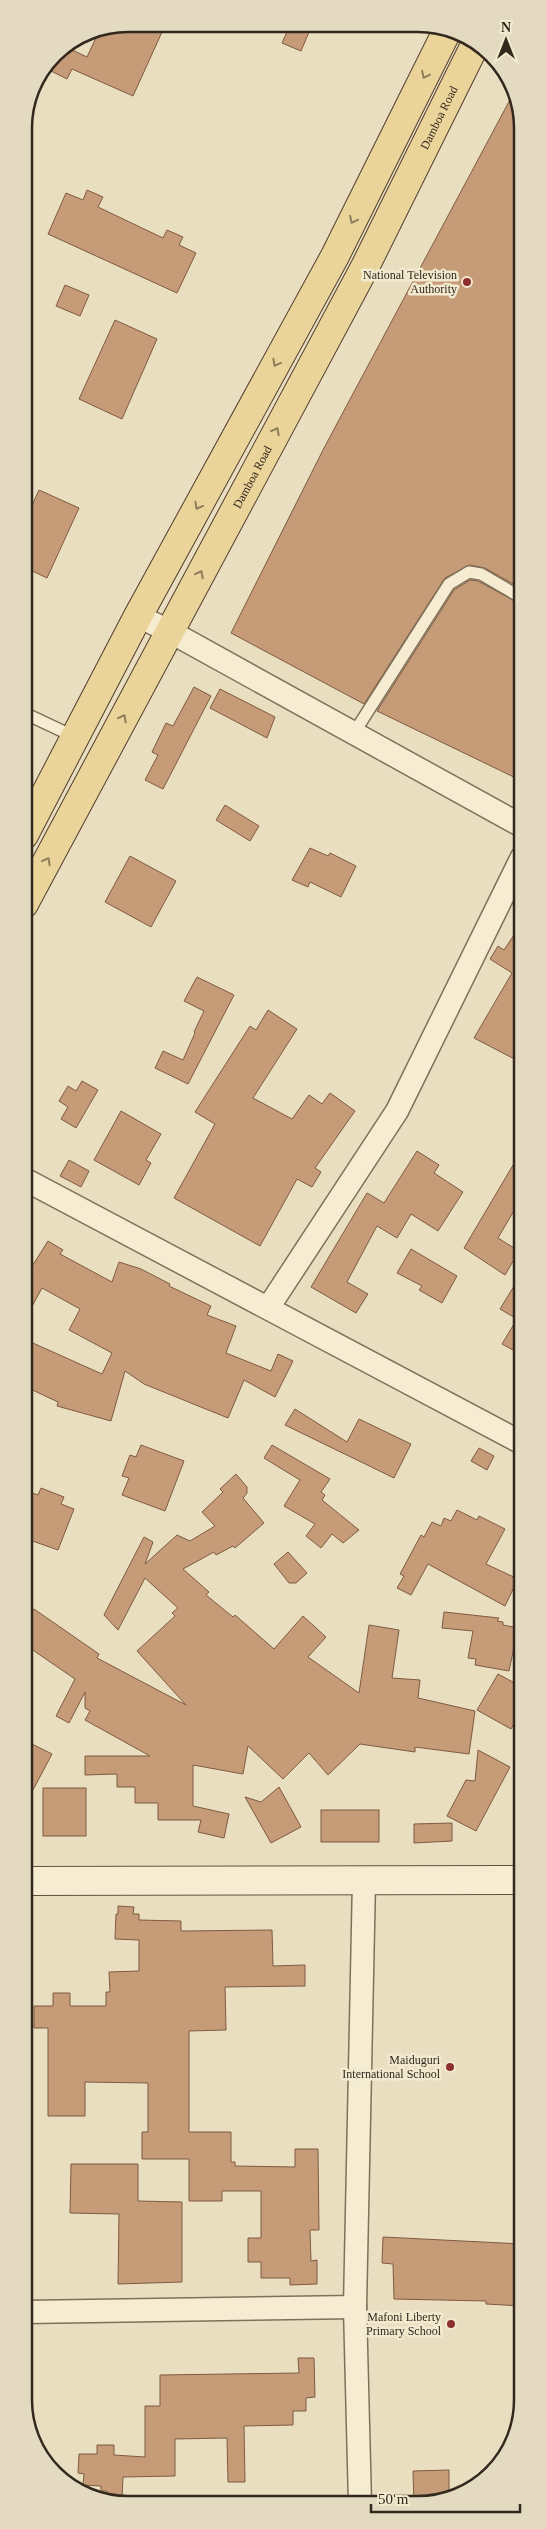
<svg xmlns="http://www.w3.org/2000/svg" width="546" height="2529" viewBox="0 0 546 2529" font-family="'Times New Roman',serif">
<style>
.building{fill:#c59b78;stroke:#7e5b41}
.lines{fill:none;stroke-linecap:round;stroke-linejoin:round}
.lane-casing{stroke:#817059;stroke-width:14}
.street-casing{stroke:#817059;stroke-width:25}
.secondary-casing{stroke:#63513d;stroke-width:30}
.primary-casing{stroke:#4f3e2e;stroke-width:30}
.lane{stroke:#f5ecd2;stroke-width:11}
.street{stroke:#f5ecd2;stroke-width:22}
.secondary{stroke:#f5ecd2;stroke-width:28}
.primary{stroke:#ebd499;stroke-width:28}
.oneway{stroke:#8e7e5b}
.poi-dot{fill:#8b302e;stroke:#f2e9cf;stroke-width:2}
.labels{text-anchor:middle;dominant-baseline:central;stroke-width:5;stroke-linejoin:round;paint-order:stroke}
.street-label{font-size:12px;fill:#32281d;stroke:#f2e9cf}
.poi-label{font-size:12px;fill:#32281d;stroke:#f2e9cf;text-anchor:end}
.rim{fill:none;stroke:#32281d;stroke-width:2.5}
</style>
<rect width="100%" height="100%" fill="#eadec0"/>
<g class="building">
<path d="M129,24H144L162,32L133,96L72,69L67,79L45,68L55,54L66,47L87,57L100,29Z"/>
<path d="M290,25H312L301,51L282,43Z"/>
<path d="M512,96L521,115L522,589L485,568L470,565L445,578L364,704L231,633L324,448Z"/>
<path d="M87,190L103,197L98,207L163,238L167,230L183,237L179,245L196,253L177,293L48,234L66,193L83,200Z"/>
<path d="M65,285L89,295L80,316L56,306Z"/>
<path d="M115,320L157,339L122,419L79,399Z"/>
<path d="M39,490L79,508L47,578L24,567V523Z"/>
<path d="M470,580L478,581L522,605V781L377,711L454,590Z"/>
<path d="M194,687L211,696L163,789L145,780L158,755L152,752L166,723L173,726Z"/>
<path d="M220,689L275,717L267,738L210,708Z"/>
<path d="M225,805L259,826L250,841L216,820Z"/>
<path d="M310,848L328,856L330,853L356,866L341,897L310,882L308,887L292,880Z"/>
<path d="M130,856L176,881L151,927L105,902Z"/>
<path d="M522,923V1063L474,1038L512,973L490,959L498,946L504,950Z"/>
<path d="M197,977L234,995L188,1084L155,1068L163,1051L183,1060L195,1033L194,1032L204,1011L184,1001Z"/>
<path d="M268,1010L297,1029L253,1098L292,1119L309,1095L322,1104L330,1093L355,1111L315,1168L321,1172L312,1187L297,1179L260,1246L174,1198L215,1124L195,1112L250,1026L256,1030Z"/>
<path d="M82,1081L98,1090L76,1128L61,1119L68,1107L59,1101L68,1086L76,1091Z"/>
<path d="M121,1111L161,1134L146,1160L151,1163L139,1185L94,1160Z"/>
<path d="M522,1150V1197L498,1238L519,1251L505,1275L464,1248Z"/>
<path d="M417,1151L439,1165L434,1173L463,1192L438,1231L411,1214L397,1238L377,1226L347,1282L368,1294L356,1313L311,1287L367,1193L384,1203Z"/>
<path d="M69,1160L89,1171L81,1187L60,1176Z"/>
<path d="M48,1241L63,1250L60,1254L112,1282L119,1262L141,1269L170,1284L169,1286L211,1306L207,1315L236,1326L226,1353L271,1371L278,1354L293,1361L275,1397L244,1380L228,1418L144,1384L125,1371L111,1421L57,1406L58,1402L24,1386V1339L102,1374L112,1353L69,1330L80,1309L42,1288L24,1321V1279Z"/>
<path d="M411,1249L457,1276L442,1303L419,1290L422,1286L397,1273Z"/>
<path d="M522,1273V1355L502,1344L517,1319L500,1309Z"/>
<path d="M295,1409L347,1442L359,1419L411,1444L394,1478L285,1425Z"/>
<path d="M141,1445L184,1461L165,1511L122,1495L129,1478L122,1476L130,1455L136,1457Z"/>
<path d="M272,1445L330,1479L321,1492L325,1495L322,1500L359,1530L343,1543L332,1534L321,1548L306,1536L315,1524L284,1506L300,1480L264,1458Z"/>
<path d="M479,1448L494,1456L487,1470L471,1461Z"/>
<path d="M236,1474L247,1487V1493L243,1498L264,1523L235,1548L233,1546L216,1555L214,1552L183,1569L209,1592L206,1595L233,1617L235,1615L274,1649L303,1616L326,1637L308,1657L359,1693L369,1625L399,1630L392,1678L420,1680L418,1698L475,1711L469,1754L415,1747V1752L360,1744L328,1775L309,1753L283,1779L248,1746L243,1774L193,1765V1806L229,1814L224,1838L198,1832L201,1820H158V1803H135V1787H117V1774L85,1775V1756H150L85,1720L90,1711L85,1708V1692L69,1723L56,1716L75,1679L24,1644V1622L34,1609L99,1654L97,1658L186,1705L137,1651L175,1616L172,1613L178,1608L145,1578L118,1630L104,1615L144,1537L153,1542L145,1564L177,1535L190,1541L215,1526L202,1512L223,1492L220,1489Z"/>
<path d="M41,1488L64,1497L61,1504L74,1509L58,1550L24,1538V1490L38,1495Z"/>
<path d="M457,1510L477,1520L479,1516L505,1529L486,1564L518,1579L505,1606L428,1564L411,1595L397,1588L404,1576L400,1574L421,1535L424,1537L432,1522L441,1526L444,1518L451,1521Z"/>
<path d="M288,1552L307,1573L296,1583H289L274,1564Z"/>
<path d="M444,1612L499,1618L497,1621L503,1622V1625L518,1628L509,1671L475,1665L476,1659L468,1658L473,1631L442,1628Z"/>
<path d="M498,1674L522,1687V1710L511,1729L477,1710Z"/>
<path d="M24,1740L52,1754L24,1807Z"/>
<path d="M478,1750L510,1767L476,1831L447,1816L466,1780L475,1781Z"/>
<path d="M279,1787L301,1827L271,1843L245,1797L261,1802Z"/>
<rect x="43" y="1788" width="43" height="48"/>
<rect x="321" y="1810" width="58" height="32"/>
<path d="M452,1823V1841L414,1843V1824Z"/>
<path d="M118,1906L134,1907L133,1914H139V1920L181,1921V1931L272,1930L273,1966L305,1965V1986L225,1987L226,2030L189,2031V2132H231V2162H235V2166L295,2167V2149H318L319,2230H310L311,2261L317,2260V2284L290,2285V2278H261V2262H248V2238H261V2191H222V2201H189V2159H142V2132H148V2083L85,2082V2116H48V2028H34V2006H53V1993H70V2006H106V1992H110L109,1972L139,1971V1940L115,1939L116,1914H118Z"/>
<path d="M71,2164H138V2201L182,2202V2282L118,2284L119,2214L70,2213Z"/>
<path d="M383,2237L522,2244V2306L486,2304V2301L394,2299L393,2264L382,2263Z"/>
<path d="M298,2358H314L315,2397L306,2398V2411H293V2425L244,2426L245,2482H228L227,2438L175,2439V2476L123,2477L122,2498L106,2497L107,2491H101V2486L83,2485L84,2474L78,2473L79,2454H97V2445H114V2455L145,2457V2406H160V2375L299,2373Z"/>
<path d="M449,2470V2495L431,2504H414L413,2471Z"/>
</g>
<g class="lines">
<g class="lane-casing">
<g id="lane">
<path d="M24,713L75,737"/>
<path d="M354,733L449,584L469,572L481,574L522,598"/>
</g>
</g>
<g class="street-casing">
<g id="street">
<path d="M138,616L169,631L522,826"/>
<path d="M24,1179L522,1443"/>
<path d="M268,1308L397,1111L522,857"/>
<path d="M25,2312L355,2307"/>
<path d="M360,2504L355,2307L364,1880"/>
</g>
</g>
<g class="secondary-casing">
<path id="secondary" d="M24,1881L522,1880"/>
</g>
<g class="primary-casing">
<g id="primary">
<path d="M24,835L138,616L335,256L447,31"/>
<path id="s1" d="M24,904L366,265L474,47"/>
</g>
</g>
<use href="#lane" class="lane"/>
<use href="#street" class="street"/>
<use href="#secondary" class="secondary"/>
<use href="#primary" class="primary"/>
</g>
<defs><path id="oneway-chevron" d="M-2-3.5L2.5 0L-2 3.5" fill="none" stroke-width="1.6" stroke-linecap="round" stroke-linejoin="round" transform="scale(1.25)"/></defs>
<g class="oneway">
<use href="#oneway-chevron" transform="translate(425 75) rotate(116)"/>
<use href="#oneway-chevron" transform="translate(353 220) rotate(116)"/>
<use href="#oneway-chevron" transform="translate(276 363) rotate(119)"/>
<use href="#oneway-chevron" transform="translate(276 431) rotate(-62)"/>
<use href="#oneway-chevron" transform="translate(198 506) rotate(119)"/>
<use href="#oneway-chevron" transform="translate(200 574) rotate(-62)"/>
<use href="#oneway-chevron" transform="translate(123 718) rotate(-62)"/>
<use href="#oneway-chevron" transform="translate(47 861) rotate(-62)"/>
</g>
<g class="poi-dot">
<circle cx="467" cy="282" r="5"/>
<circle cx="450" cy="2067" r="5"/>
<circle cx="451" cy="2324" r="5"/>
</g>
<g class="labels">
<g class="street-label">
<text stroke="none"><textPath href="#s1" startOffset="889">Damboa Road</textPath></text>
<text stroke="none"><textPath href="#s1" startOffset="484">Damboa Road</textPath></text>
</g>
<g class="poi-label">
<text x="457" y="275">National Television<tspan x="457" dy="14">Authority</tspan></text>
<text x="440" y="2060">Maiduguri<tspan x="440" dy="14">International School</tspan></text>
<text x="441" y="2317">Mafoni Liberty<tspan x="441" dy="14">Primary School</tspan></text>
</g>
</g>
<path d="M0 0H546V2529H0ZM128 32H418A96 96 0 0 1 514 128V2400A96 96 0 0 1 418 2496H128A96 96 0 0 1 32 2400V128A96 96 0 0 1 128 32Z" fill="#e3dac1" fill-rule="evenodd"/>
<path class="rim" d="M128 32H418A96 96 0 0 1 514 128V2400A96 96 0 0 1 418 2496H128A96 96 0 0 1 32 2400V128A96 96 0 0 1 128 32Z"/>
<g transform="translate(506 40)" stroke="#f2e9cf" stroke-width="4" paint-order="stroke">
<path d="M0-4L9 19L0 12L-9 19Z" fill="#32281d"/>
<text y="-8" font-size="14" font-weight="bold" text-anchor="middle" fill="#32281d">N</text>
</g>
<path d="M371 2504v8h149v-8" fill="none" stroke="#32281d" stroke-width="2.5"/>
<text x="378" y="2504" font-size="15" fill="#32281d" stroke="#f2e9cf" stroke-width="4" paint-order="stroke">50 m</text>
</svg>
